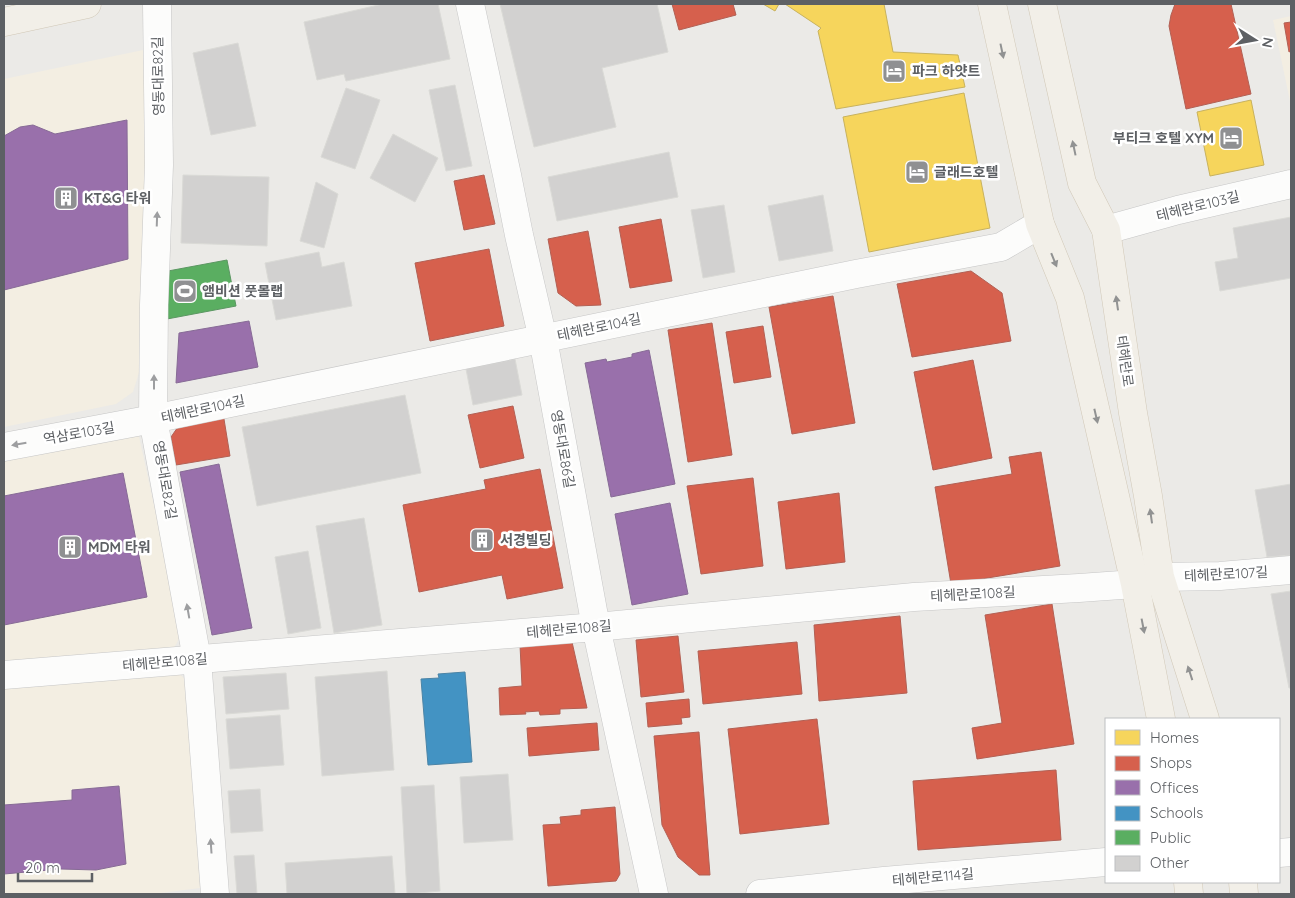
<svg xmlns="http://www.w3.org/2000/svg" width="1295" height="898" viewBox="0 0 1295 898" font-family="Quicksand,'Noto Sans KR',sans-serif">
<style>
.commercial{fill:#f3eee2}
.homes{fill:#f6d55c;stroke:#c8b25e}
.shops{fill:#d6604d;stroke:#b26054}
.offices{fill:#9970ab;stroke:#876b96}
.schools{fill:#4393c3;stroke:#4b84a6}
.public{fill:#5aae61;stroke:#5b9762}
.building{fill:#d2d1d0;stroke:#dadad6}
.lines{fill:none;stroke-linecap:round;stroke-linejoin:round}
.minor-casing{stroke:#c6c6c6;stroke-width:29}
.tertiary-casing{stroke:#c6c6c6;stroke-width:29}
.primary-casing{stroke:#d1c8b7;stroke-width:29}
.minor{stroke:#fcfcfb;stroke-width:28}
.tertiary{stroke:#fcfcfb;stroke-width:28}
.primary{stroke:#f2efe8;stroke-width:28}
.oneway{fill:#919292}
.oneway2{fill:#9d9ea0}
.labels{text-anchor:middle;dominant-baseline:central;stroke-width:5;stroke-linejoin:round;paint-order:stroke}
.poi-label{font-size:14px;font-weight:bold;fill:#5d6064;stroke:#fff;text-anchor:start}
.street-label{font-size:14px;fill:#5d6064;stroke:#fff}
</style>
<rect width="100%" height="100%" fill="#ebeae7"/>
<g class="commercial">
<path d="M1291,16V106L1273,20Z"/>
<path d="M148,49L142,363L133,392L116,404L4,427V79Z"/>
<path d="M138,432L182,633L173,650L4,666V453Z"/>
<path d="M174,669L186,680L200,888L153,894H4V685Z"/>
</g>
<g class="homes">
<path d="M763,4H779L775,11Z"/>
<path d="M785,4H884L893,52L958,55L965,87L836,109L818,31L821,28Z"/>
<path d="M964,93L990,228L869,252L843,117Z"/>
<path d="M1251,100L1264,165L1210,176L1197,112Z"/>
</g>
<g class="shops">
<path d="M672,4H733L736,15L679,30Z"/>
<path d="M1175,4H1231L1251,94L1186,109L1169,26L1171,15Z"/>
<path d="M1291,22V51L1289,52L1284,23Z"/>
<path d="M484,175L495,224L464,230L454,181Z"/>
<path d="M661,219L672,281L630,288L619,227Z"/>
<path d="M588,231L601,305L576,306L558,293L548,239Z"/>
<path d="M489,249L504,326L430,341L415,263Z"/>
<path d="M971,271L1002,293L1011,341L912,357L897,284Z"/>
<path d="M833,296L855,423L792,434L769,307Z"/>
<path d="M712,323L732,455L688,462L668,330Z"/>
<path d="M763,326L771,377L734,383L726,332Z"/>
<path d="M973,360L992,458L933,470L914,372Z"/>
<path d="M513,406L524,458L480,468L468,415Z"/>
<path d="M223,413L230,456L176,465L171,437L182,421Z"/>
<path d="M1041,452L1060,566L951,584L935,487L1012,474L1009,457Z"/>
<path d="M540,469L563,588L507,599L502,575L419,592L403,505L486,489L484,480Z"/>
<path d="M753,478L763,566L701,574L687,486Z"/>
<path d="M839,493L845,562L786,569L778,502Z"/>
<path d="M1052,604L1074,744L977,759L972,728L1002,723L985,615Z"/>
<path d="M900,616L907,693L819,701L814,625Z"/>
<path d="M678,636L684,692L641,697L636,640Z"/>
<path d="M572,642L587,708L560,709V714L540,715L539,711L525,712L526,714L500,715L499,688L522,686L520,645Z"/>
<path d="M797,642L802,694L703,704L698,651Z"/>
<path d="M689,699L690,717L681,718L682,724L648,727L646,703Z"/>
<path d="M817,719L829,824L740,834L728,729Z"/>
<path d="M597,723L599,750L529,756L527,728Z"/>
<path d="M699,732L710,875H699L678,857L662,825L654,736Z"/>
<path d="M1056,770L1061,840L918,850L913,781Z"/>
<path d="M615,807L620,874L616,881L548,886L543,825L561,824L560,817L581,815V810Z"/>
</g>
<g class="offices">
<path d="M127,120L128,259L4,290V136L20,127L33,125L55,134Z"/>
<path d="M249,321L258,367L176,383L179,333Z"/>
<path d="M649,350L675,484L611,497L585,363L606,359L607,362L632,357V354Z"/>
<path d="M219,464L252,628L212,635L180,472Z"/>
<path d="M123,473L147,597L4,625V496Z"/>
<path d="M670,503L688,594L632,605L615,514Z"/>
<path d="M119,786L126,864L96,870L61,869L4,874V805L72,800V790Z"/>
</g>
<path class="schools" d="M465,672L472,762L428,765L421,679L439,678L438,674Z"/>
<path class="public" d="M227,260L236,306L167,319L168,271Z"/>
<g class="building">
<path d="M383,4H438L450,59L346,81L344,74L317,80L304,22Z"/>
<path d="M500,4H657L668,52L602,68L616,127L534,147Z"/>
<path d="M238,43L256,126L211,135L193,53Z"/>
<path d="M455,85L472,166L446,171L429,90Z"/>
<path d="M346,88L380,100L355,169L321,157Z"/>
<path d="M393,134L438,158L415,202L370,178Z"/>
<path d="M669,152L678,197L557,221L548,177Z"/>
<path d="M183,175L269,177L267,246L181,243Z"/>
<path d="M316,182L338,194L324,248L300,241Z"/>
<path d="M823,195L833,251L779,261L768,206Z"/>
<path d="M724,205L735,272L703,278L691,210Z"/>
<path d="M1291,217V278L1220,291L1215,262L1238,258L1233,228Z"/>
<path d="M319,252L322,267L344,262L352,306L276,320L265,263Z"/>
<path d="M515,359L522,395L473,405L466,369Z"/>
<path d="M405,395L421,473L257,506L242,427Z"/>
<path d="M1291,484V555L1267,557L1255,490Z"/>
<path d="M364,518L382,625L334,633L316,526Z"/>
<path d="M308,551L321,628L288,634L275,557Z"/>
<path d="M1291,591V688H1289L1271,594Z"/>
<path d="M387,671L394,770L322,776L315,677Z"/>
<path d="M286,673L289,709L226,714L223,677Z"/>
<path d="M280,715L284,765L230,769L226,719Z"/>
<path d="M508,774L513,840L464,843L460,777Z"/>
<path d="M434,785L440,891L407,894L401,787Z"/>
<path d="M260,789L263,831L231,833L228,791Z"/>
<path d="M254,855L257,894H237L234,856Z"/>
<path d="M392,856L395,894H287L285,863Z"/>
</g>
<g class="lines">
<g class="minor-casing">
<g id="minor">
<path d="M157,4L159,165L154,305L153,419L197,659L215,894"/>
<path d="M470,4L507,175L519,235L543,339L596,627L654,894"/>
<path d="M1106,230L1178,210L1291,184"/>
<path d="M4,447L153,419L856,274L1001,247L1040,224"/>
<path d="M1160,577L1220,576L1291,570"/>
<path d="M4,675L596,627L914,597L1079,588L1135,584"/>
</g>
</g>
<g class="tertiary-casing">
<g id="tertiary">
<path d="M1279,853L1291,852"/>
<path d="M760,894L884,881L1106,862"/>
</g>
</g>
<g class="primary-casing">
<g id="primary">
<path d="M992,4L1040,224L1070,298L1135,584L1161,719"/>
<path d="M1042,4L1082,183L1106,230L1133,413L1148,496L1160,577L1205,719"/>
<path d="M4,22L87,4"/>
<path d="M1188,882L1189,894"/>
<path d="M1243,882L1244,894"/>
</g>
</g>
<use href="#minor" class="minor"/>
<use href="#tertiary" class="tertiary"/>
<use href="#primary" class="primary"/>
</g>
<defs><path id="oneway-solid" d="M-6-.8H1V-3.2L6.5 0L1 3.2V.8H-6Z" transform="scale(1.25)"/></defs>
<g class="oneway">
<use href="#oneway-solid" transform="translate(1002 51) rotate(78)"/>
<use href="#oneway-solid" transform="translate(1074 148) rotate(-102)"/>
<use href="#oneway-solid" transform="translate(1054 260) rotate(68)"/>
<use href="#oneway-solid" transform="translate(1117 303) rotate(-98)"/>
<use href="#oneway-solid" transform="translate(1096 416) rotate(77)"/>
<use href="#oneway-solid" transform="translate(1151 516) rotate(-98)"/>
<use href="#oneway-solid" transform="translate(1143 626) rotate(79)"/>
<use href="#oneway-solid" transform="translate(1190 673) rotate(-108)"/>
</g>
<g class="oneway2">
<use href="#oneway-solid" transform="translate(157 219) rotate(-88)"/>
<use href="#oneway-solid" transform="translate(154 382) rotate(-90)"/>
<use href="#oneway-solid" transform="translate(19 444) rotate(170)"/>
<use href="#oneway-solid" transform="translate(188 611) rotate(-100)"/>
<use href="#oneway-solid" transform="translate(211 846) rotate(-94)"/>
</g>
<defs>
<g id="hotel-square" transform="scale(1.25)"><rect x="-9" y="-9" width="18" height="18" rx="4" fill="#8f9092" stroke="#fff"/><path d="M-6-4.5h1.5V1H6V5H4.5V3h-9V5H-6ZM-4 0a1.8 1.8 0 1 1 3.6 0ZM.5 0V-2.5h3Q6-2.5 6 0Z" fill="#fff"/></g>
<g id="building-square" transform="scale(1.25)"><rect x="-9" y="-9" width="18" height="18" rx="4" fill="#8f9092" stroke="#fff"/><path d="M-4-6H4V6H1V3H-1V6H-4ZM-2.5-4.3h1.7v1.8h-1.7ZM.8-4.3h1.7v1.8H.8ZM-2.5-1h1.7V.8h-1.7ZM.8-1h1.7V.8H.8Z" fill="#fff"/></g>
<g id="stadium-square" transform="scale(1.25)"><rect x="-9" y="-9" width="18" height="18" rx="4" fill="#8f9092" stroke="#fff"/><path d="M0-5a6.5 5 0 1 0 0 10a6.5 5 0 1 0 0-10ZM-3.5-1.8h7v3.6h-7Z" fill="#fff"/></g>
</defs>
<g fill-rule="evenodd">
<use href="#hotel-square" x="894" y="71"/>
<use href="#hotel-square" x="1231" y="138"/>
<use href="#hotel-square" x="917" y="172"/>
<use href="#building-square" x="66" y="198"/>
<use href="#stadium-square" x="185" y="291"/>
<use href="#building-square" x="482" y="540"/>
<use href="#building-square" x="70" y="547"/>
</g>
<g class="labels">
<g class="poi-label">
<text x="912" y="71">파크 하얏트</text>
<text x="1214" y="138" text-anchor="end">부티크 호텔 XYM</text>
<text x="934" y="172">글래드호텔</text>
<text x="84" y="198">KT&amp;G 타워</text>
<text x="202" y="291">앰비션 풋볼랩</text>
<text x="500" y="540">서경빌딩</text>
<text x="88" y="547">MDM 타워</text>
</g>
<g class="street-label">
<text transform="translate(158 76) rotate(-91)">영동대로82길</text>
<text transform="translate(1198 206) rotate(-14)">테헤란로103길</text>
<text transform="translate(599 327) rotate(-12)">테헤란로104길</text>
<text transform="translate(1125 361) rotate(82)">테헤란로</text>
<text transform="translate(203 409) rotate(-12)">테헤란로104길</text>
<text transform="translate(79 433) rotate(-10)">역삼로103길</text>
<text transform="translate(563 449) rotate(80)">영동대로86길</text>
<text transform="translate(165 480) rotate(80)">영동대로82길</text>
<text transform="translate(1226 574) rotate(-3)">테헤란로107길</text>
<text transform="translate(973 594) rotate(-3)">테헤란로108길</text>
<text transform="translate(569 629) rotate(-5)">테헤란로108길</text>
<text transform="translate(165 662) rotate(-5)">테헤란로108길</text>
<text transform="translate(933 877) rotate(-5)">테헤란로114길</text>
</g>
</g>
<rect width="1295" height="898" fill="none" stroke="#5d6064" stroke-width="10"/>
<rect x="1105" y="718" width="175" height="165" fill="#ffffff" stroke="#bebfc1"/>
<rect x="1115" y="730" width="25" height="15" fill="#f6d55c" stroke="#bebfc1"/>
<text x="1150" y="743" font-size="15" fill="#5d6064">Homes</text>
<rect x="1115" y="756" width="25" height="15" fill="#d6604d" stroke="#bebfc1"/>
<text x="1150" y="768" font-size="15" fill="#5d6064">Shops</text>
<rect x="1115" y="780" width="25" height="15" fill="#9970ab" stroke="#bebfc1"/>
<text x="1150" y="793" font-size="15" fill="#5d6064">Offices</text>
<rect x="1115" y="806" width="25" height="15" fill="#4393c3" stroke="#bebfc1"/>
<text x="1150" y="818" font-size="15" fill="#5d6064">Schools</text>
<rect x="1115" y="830" width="25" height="15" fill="#5aae61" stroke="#bebfc1"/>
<text x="1150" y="843" font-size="15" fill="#5d6064">Public</text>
<rect x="1115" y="856" width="25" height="15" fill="#d2d1d0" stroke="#bebfc1"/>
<text x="1150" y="868" font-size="15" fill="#5d6064">Other</text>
<g transform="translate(1255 40) rotate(101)" stroke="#ffffff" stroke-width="4" paint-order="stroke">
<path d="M0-4L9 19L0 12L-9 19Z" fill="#5d6064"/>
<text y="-8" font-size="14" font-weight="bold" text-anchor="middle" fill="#5d6064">N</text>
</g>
<path d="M18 873v8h74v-8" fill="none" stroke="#5d6064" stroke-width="2.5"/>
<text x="25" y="873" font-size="15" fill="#5d6064" stroke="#ffffff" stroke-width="4" paint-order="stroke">20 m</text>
</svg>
